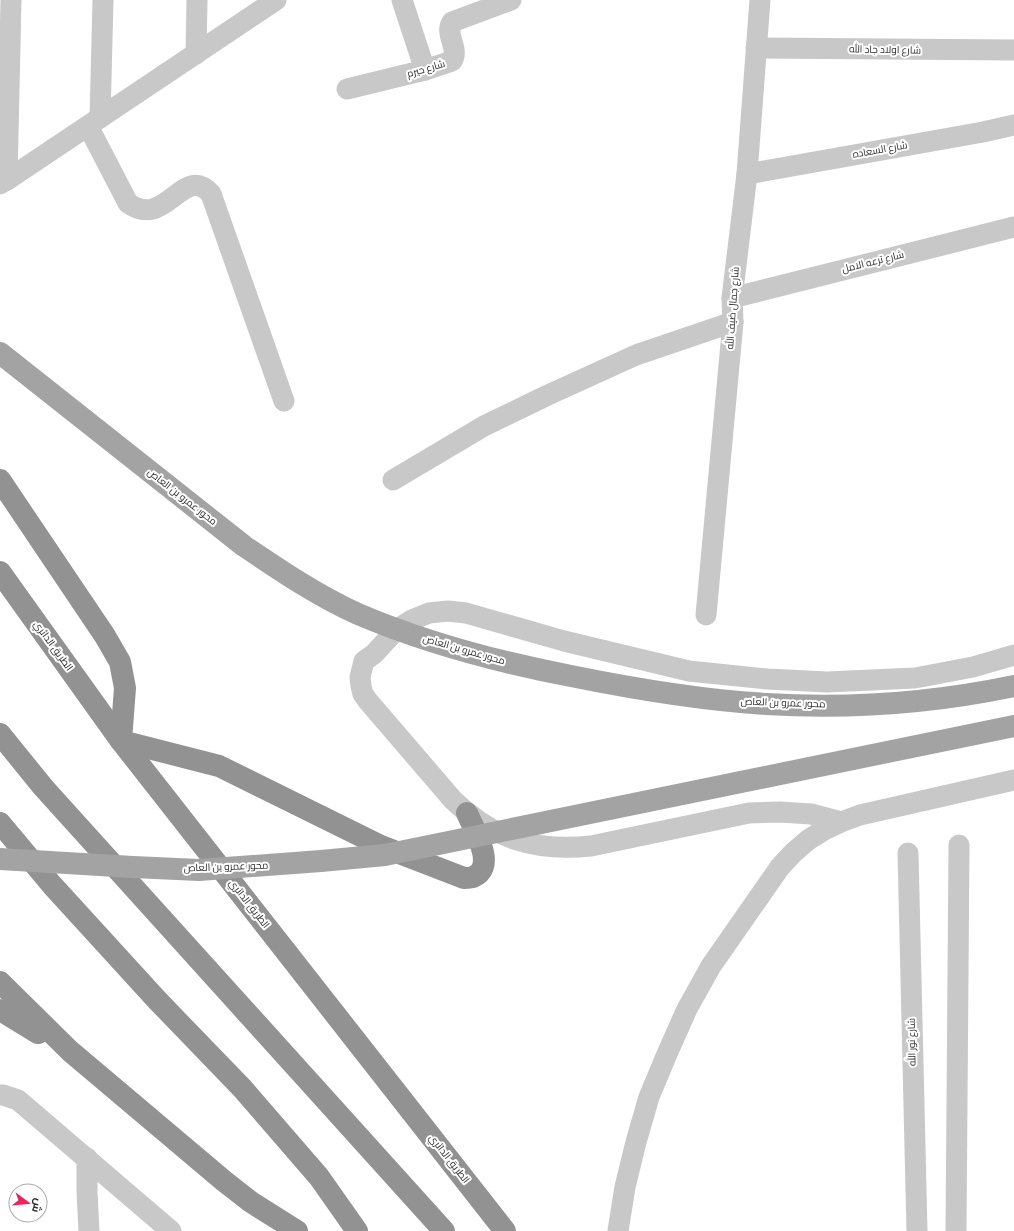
<svg xmlns="http://www.w3.org/2000/svg" width="1014" height="1231" viewBox="0 0 1014 1231" font-family="Signika,Cairo,sans-serif">
<style>
.lines{fill:none;stroke-linecap:round;stroke-linejoin:round}
.minor{stroke:#c8c8c8;stroke-width:21}
.highway{stroke:#929292;stroke-width:22}
.major-bridge{stroke:#a3a3a3;stroke-width:22}
.labels{text-anchor:middle;dominant-baseline:central;stroke-width:4;stroke-linejoin:round;paint-order:stroke}
.street-label{font-size:10px;fill:#2b2b2b;stroke:#fff}
</style>
<rect width="100%" height="100%" fill="#fff"/>
<g class="lines">
<g class="minor">
<path d="M402,0L425,70"/>
<path d="M756,48L1014,50"/>
<path d="M196,54L197,0"/>
<path d="M347,89L425,70L452,61C460,49 444,34 452,22L511,0"/>
<path d="M100,118L103,0"/>
<path d="M88,126L128,203C166,231 183,162 211,194L284,401"/>
<path d="M747,174L983,132L1014,125"/>
<path d="M7,180L11,0"/>
<path d="M0,184L7,180L276,0"/>
<path d="M732,298L1014,227"/>
<path d="M393,480L484,426L548,395L636,355L733,322"/>
<path d="M706,615L733,322L732,298L747,174L760,0"/>
<path d="M841,822L811,814L780,812L749,813L591,846C535,852 494,839 453,800L368,701L363,694L361,686L360,677L364,661L374,654L396,630L412,620L429,613L448,611L466,613L564,641L689,671L767,679L827,682L915,678L973,667L1014,655"/>
<path d="M908,853L917,1231"/>
<path d="M0,1095H3L18,1100L171,1231"/>
<path d="M87,1158V1192L89,1231"/>
<path d="M618,1231L625,1187L636,1142L649,1097L667,1054L687,1009L711,966L780,867L793,853L808,840L824,830L841,822L860,815L1014,780"/>
<path d="M956,1231L959,845"/>
</g>
<g class="highway">
<path d="M0,480L105,636L120,662L125,688L121,741L219,766L381,846L464,878C467,878 471,878 473,877C498,867 473,828 467,813"/>
<path d="M0,572L121,741L505,1231"/>
<path d="M0,734L43,787L444,1231"/>
<path d="M0,823L52,885L157,1000L242,1088L319,1177L357,1231"/>
<path d="M0,982L70,1051L224,1181L251,1202L297,1231"/>
<path d="M0,1010L38,1033"/>
</g>
<g class="major-bridge">
<path d="M0,353L244,546C281,571 318,596 358,614C426,643 498,662 571,676C635,689 700,700 766,704C848,709 933,703 1014,686"/>
<path d="M0,859L133,867L199,870L321,861L385,855L1014,726"/>
</g>
</g>
<g class="labels">
<g class="street-label">
<text transform="translate(885 50) rotate(1)">شارع اولاد جاد الله</text>
<text transform="translate(426 69) rotate(-16)">شارع حيرم</text>
<text transform="translate(880 150) rotate(-10)">شارع السعاده</text>
<text transform="translate(873 262) rotate(-14)">شارع ترعه الامل</text>
<text transform="translate(733 308) rotate(-86)">شارع جمال ضيف الله</text>
<text transform="translate(182 497) rotate(38)">محور عمرو بن العاص</text>
<text transform="translate(53 646) rotate(54)">الطريق الدائري</text>
<text transform="translate(464 650) rotate(16)">محور عمرو بن العاص</text>
<text transform="translate(783 703) rotate(2)">محور عمرو بن العاص</text>
<text transform="translate(226 867) rotate(-2)">محور عمرو بن العاص</text>
<text transform="translate(249 904) rotate(52)">الطريق الدائري</text>
<text transform="translate(912 1042) rotate(-91)">شارع نور الله</text>
<text transform="translate(449 1159) rotate(52)">الطريق الدائري</text>
</g>
</g>
<g transform="translate(28 1203) rotate(106)"><circle r="19" fill="#ffffff" stroke="#aaaaaa"/>
<path d="M0-3L7 15L0 10L-7 15Z" fill="#ee225c"/>
<text y="-6" font-size="11" font-weight="bold" text-anchor="middle" fill="#2b2b2b">ش</text>
</g>
</svg>
